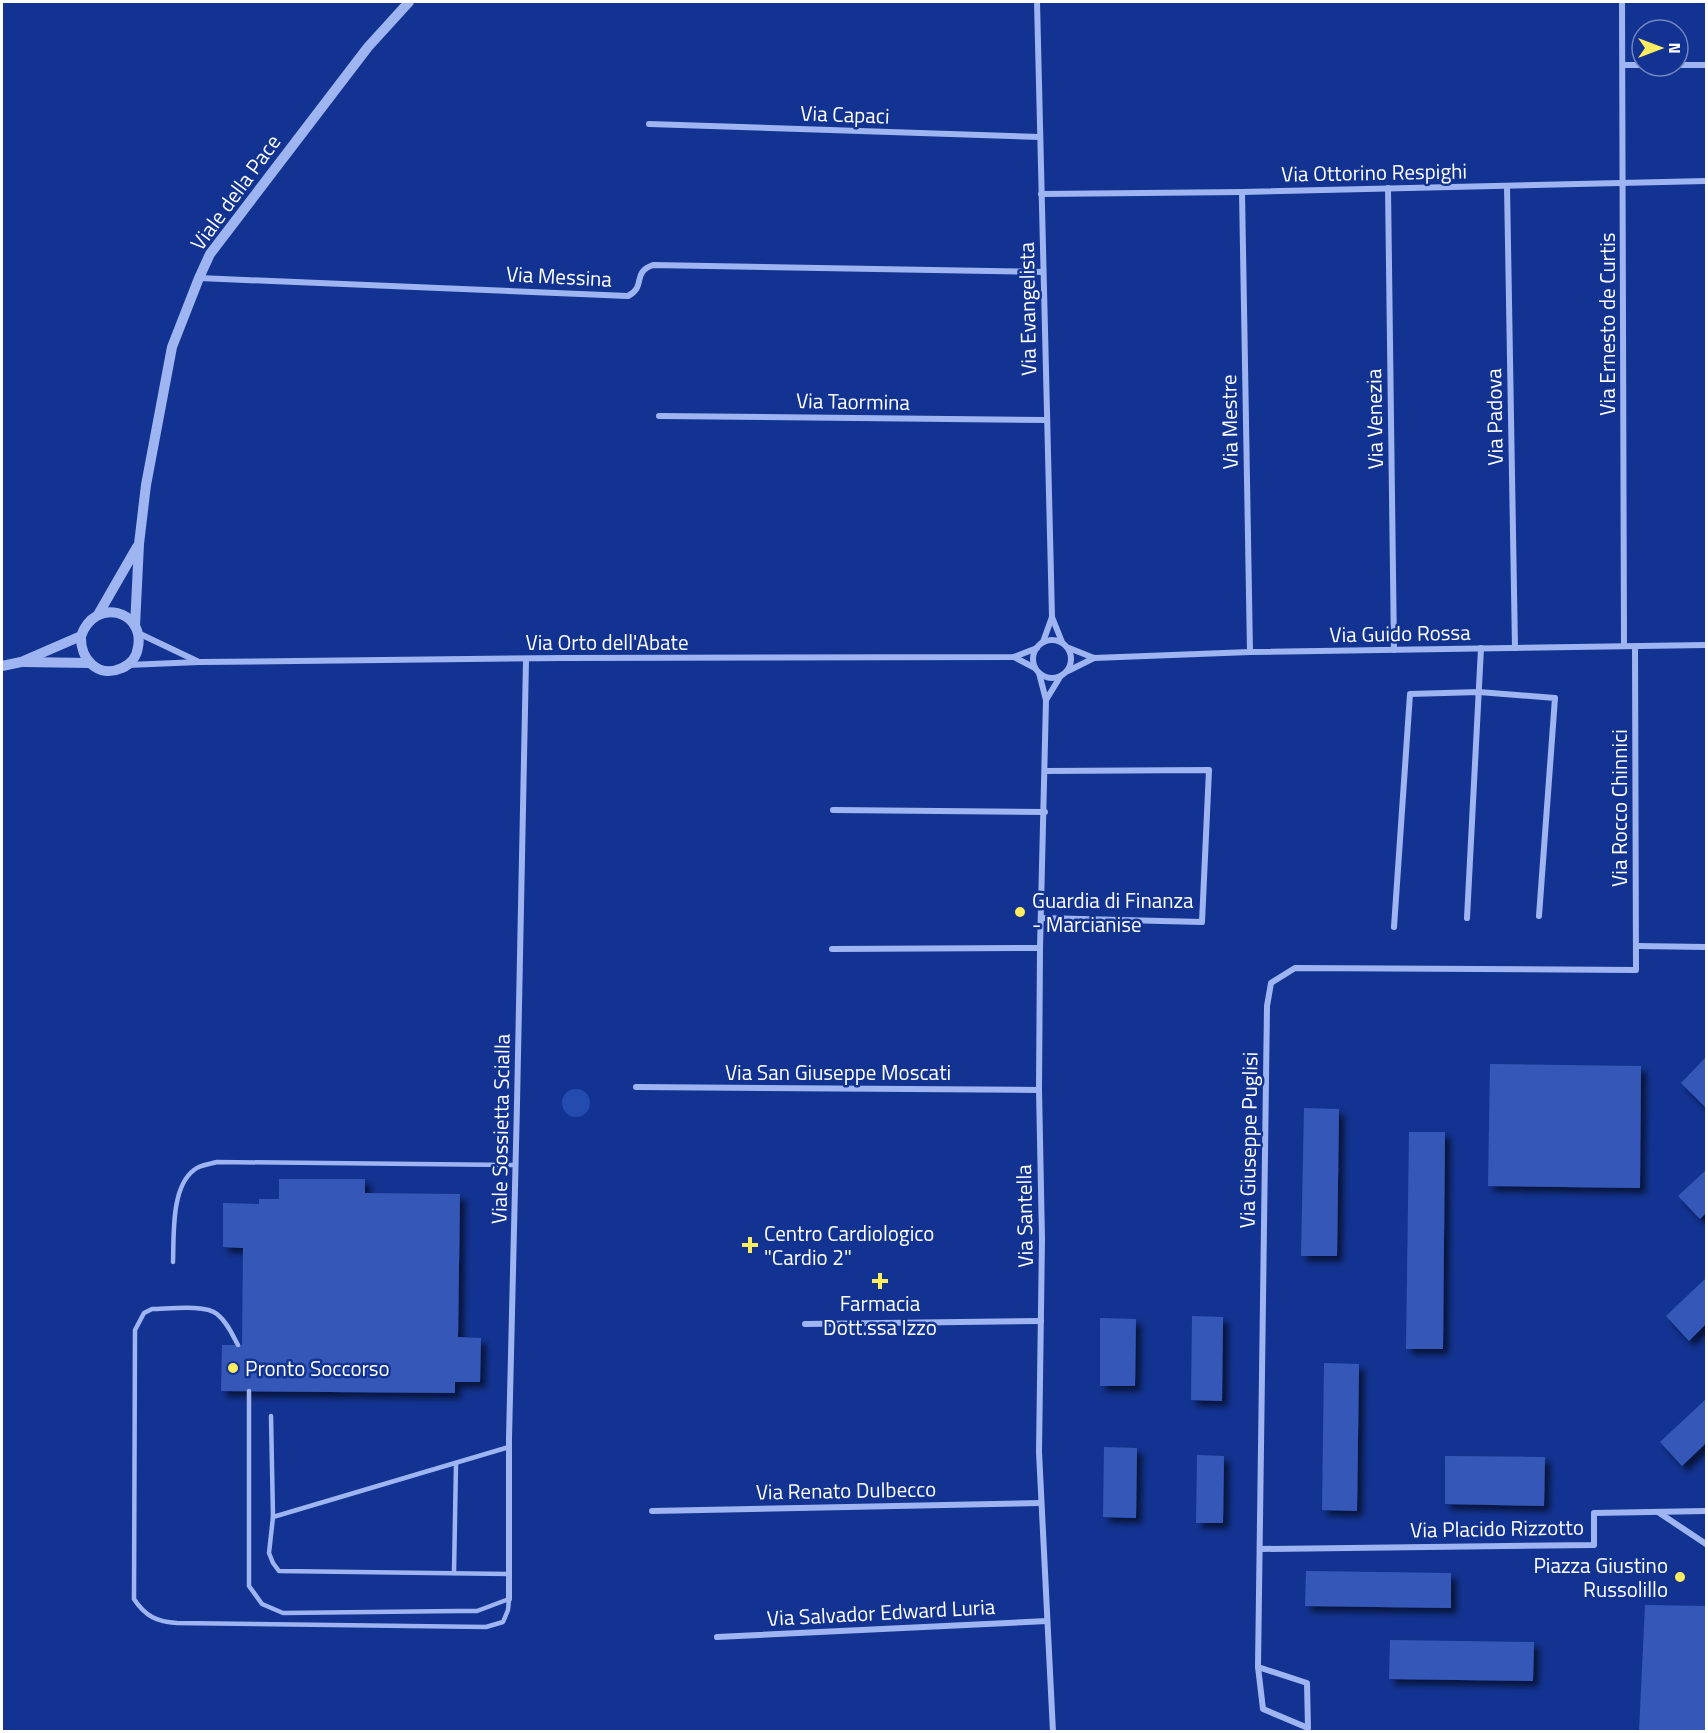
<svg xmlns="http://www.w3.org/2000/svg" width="1708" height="1733" viewBox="0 0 1708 1733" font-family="'Titillium Web',sans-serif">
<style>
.green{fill:#234bb0}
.building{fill:#3559b8;filter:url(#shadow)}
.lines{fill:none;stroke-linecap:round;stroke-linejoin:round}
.service{stroke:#9eb5f2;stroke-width:4.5}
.minor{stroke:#9eb5f2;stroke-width:6}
.tertiary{stroke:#9eb5f2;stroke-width:10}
.poi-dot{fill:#ffec5f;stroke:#123391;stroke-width:2}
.labels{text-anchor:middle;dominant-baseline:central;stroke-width:5;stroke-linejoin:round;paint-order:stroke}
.street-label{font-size:21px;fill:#fff;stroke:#123391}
.poi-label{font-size:21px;fill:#fff;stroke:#123391;text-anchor:start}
</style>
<defs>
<filter id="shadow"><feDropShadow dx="5.5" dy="5.5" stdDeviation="3" flood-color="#0009"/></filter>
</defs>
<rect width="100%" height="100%" fill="#123391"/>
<circle class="green" cx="576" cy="1103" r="14"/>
<g class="building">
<path d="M1706,1057V1108L1681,1083Z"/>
<path d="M1490,1064L1641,1066L1640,1188L1488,1186Z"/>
<path d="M1304,1108L1339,1109L1337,1256H1301Z"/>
<path d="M1409,1132H1445L1443,1349H1406Z"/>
<path d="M1706,1170V1213L1700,1219L1678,1196Z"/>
<path d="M279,1179H365V1193L460,1194L458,1337L481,1338L480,1382H455V1393L221,1391L222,1345H242L243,1248L223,1247V1203L259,1204V1199H279Z"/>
<path d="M1706,1278V1324L1689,1341L1666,1316Z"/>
<path d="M1192,1316L1223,1317L1222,1401L1191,1400Z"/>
<path d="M1100,1318L1136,1319L1135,1386H1100Z"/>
<path d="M1324,1363L1359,1364L1357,1511L1322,1510Z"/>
<path d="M1706,1399V1443L1682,1466L1660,1442Z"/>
<path d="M1104,1447L1137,1448L1136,1518L1103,1517Z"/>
<path d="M1197,1455L1224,1456L1223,1523H1196Z"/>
<path d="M1445,1456L1545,1457L1544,1506L1445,1504Z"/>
<path d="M1306,1571L1451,1573V1608L1305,1606Z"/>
<path d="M1645,1605L1706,1606V1732H1639Z"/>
<path d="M1390,1640L1534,1642L1533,1681L1389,1679Z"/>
</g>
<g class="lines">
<g class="service">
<path d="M173,1262C174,1235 171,1187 194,1170C199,1165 210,1164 217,1162L515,1165"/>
<path d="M238,1345C232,1334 227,1322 217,1314C205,1304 168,1309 152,1309L144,1313L135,1330L134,1599C145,1616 157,1622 177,1623L486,1627L503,1622L508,1610L509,1599L477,1611H458L283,1613L262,1604L249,1586V1391"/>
<path d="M271,1416L273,1517L269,1553L273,1563L279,1571L509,1574"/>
<path d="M273,1517L509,1447"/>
<path d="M454,1573L456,1464"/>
</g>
<g class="minor">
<path d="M1037,2L1052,617L1062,642"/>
<path d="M1622,2L1624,646"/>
<path d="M1623,65H1642"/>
<path d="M1678,65H1706"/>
<path d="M649,124L1040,137"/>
<path d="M1507,186L1515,648"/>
<path d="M1388,188L1394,650"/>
<path d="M1242,192L1250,652"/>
<path d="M1041,194L1242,192L1706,181"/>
<path d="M199,278L628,296C647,286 631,273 653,265L1043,272"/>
<path d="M659,416L1046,420"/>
<path d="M138,633L199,662"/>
<circle cx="1052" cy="659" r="19"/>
<path d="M1043,642L1052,617"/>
<path d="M1069,648L1094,658L1250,652L1706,645"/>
<path d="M1014,657L1035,668"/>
<path d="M128,665L199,662L565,658L1014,657L1037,648"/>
<path d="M1068,671L1094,658"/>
<path d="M1039,673L1046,700L1040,948L1039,1090L1042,1239L1039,1452L1053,1732"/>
<path d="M1046,700L1060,677"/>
<path d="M833,810L1045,812"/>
<path d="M1041,918L1202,922L1209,770L1045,771"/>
<path d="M1467,918L1481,648"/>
<path d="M1394,927L1410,694L1479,692L1555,698L1539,916"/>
<path d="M1636,946L1706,947"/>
<path d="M832,949L1040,948"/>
<path d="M636,1087L1039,1090"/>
<path d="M805,1324L1041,1321"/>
<path d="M652,1511L1041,1503"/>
<path d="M1658,1512L1706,1544"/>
<path d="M1260,1549L1594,1545V1513L1706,1511"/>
<path d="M509,1599V1438L517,1104L526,660"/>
<path d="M717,1637L1047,1621"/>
<path d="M1258,1667L1267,1006L1271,983L1295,968L1636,970L1635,646"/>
<path d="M1258,1667L1307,1683L1308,1728L1263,1709Z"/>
</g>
<g class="tertiary">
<path d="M99,613L137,547"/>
<path d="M135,626L139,544L146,485L172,347L199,278L210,254L368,47L409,2"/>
<path d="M24,662L89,663"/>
<path d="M2,666L21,662L81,636C95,596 145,611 138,647C137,656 131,664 122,668C98,679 80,659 81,636"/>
</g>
</g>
<g class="poi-dot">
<circle cx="1020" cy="912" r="6"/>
<path d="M747 1236h6v6h6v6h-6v6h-6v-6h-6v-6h6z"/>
<path d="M877 1272h6v6h6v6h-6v6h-6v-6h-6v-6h6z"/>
<circle cx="233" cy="1368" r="6"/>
<circle cx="1680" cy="1577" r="6"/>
</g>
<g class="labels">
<g class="street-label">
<text transform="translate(845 114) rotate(2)">Via Capaci</text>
<text transform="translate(1374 172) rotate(-1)">Via Ottorino Respighi</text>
<text transform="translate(235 192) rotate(-54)">Viale della Pace</text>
<text transform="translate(559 276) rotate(3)">Via Messina</text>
<text transform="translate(1027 309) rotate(-91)">Via Evangelista</text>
<text transform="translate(1607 324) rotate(-90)">Via Ernesto de Curtis</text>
<text transform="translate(853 401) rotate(1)">Via Taormina</text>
<text transform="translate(1494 417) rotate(-91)">Via Padova</text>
<text transform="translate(1374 419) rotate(-91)">Via Venezia</text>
<text transform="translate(1229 422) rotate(-91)">Via Mestre</text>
<text transform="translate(1400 633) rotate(-1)">Via Guido Rossa</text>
<text x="607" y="642">Via Orto dell'Abate</text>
<text transform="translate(1619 808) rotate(-90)">Via Rocco Chinnici</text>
<text x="838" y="1072">Via San Giuseppe Moscati</text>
<text transform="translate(500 1129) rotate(-89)">Viale Sossietta Scialla</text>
<text transform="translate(1248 1140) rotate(-89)">Via Giuseppe Puglisi</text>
<text transform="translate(1024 1216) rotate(-91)">Via Santella</text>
<text transform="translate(846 1490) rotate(-1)">Via Renato Dulbecco</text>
<text transform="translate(1497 1528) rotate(-1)">Via Placido Rizzotto</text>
<text transform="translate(881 1612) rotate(-3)">Via Salvador Edward Luria</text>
</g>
<g class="poi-label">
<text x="1032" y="900">Guardia di Finanza<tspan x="1032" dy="24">- Marcianise</tspan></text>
<text x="764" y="1233">Centro Cardiologico<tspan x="764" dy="24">"Cardio 2"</tspan></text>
<text x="880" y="1303" text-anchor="middle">Farmacia<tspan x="880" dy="24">Dott.ssa Izzo</tspan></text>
<text x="245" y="1368">Pronto Soccorso</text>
<text x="1668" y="1565" text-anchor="end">Piazza Giustino<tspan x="1668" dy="24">Russolillo</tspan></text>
</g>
</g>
<rect width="1708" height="1733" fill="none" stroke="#ffffff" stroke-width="6"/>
<g transform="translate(1660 48) rotate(90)"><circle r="28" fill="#123391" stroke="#7185bd" stroke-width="1.5"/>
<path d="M0-4.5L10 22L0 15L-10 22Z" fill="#ffec5f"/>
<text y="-9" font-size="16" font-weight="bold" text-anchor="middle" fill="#ffffff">N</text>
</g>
</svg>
